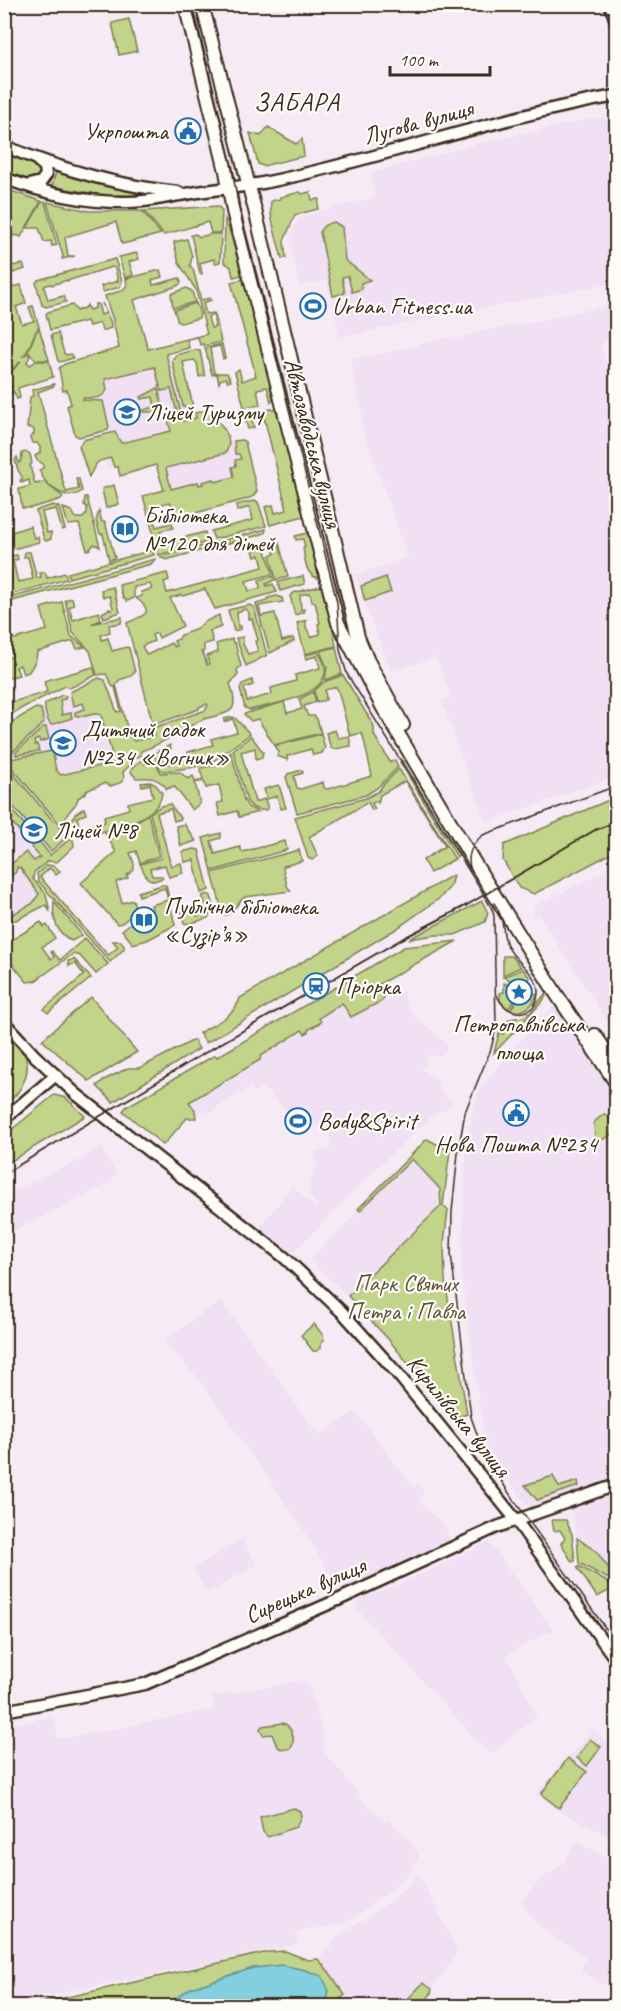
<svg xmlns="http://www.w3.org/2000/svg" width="621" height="2011" viewBox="0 0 621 2011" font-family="Caveat,sans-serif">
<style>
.built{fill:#f1dff4}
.green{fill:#c2d489;stroke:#7e7f54;stroke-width:1.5}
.water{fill:#82d0df;stroke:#668e92;stroke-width:1.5}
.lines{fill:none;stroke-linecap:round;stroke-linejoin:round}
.secondary-casing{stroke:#3b2a1e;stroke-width:15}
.primary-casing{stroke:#3b2a1e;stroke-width:16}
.secondary{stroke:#fdfcf7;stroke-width:10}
.primary{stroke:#fdfcf7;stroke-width:12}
.tram{stroke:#3b2a1e;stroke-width:1.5}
.rail{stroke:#3b2a1e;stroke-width:2}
.labels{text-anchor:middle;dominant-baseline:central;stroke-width:4.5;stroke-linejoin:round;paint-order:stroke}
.street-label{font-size:24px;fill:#3b2a1e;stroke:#fdfcf7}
.poi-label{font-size:24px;fill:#3b2a1e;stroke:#fdfcf7;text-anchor:start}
.park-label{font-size:24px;fill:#5d5439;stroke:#fdfcf7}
.neighbourhood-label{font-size:26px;letter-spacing:1.5px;fill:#3b2a1e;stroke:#fdfcf7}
</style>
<rect width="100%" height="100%" fill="#f6ebf5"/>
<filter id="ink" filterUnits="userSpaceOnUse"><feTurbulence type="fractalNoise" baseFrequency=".0167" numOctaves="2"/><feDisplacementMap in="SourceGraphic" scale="12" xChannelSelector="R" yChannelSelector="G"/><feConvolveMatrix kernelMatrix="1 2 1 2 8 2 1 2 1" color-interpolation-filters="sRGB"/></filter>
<g filter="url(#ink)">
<g class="built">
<path d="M616,116V282L340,337L327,280L299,286L289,238L300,217L375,197L370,173L477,144L584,120Z"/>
<path d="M616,304V337L600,344L616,390V776L486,823L441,700L451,697L436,657L392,672L363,602L355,575L408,557L362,426V414L350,358L372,356L454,336L456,339L475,333Z"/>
<path d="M148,349L170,353L184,410L175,413L181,436L219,428L229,441L237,440L250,488L174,509L159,464L120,476L117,467L108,469L105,458L99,460L91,472L63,369Z"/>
<path d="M93,682L125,755L124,760L106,765L49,811L70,839L26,874L39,894L32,904L5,918V730Z"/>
<path d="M604,871L610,883L616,880V1035L538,914L531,918L535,911L533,907Z"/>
<path d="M403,992L410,1009L422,1025L424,1024L447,1044L448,1049L440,1057L429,1054L425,1059L428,1062L421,1069L439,1081L438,1088L453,1104L442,1112L435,1113L385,1160L295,1251H289L260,1227L292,1186L318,1209L310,1195L309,1185L317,1164L315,1151L330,1150L329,1126L298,1125L263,1086L254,1092L250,1087L208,1113L204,1110L199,1113L197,1112L188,1102L259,1060L261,1056L303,1030L305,1034L319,1018L342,1003L384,998L385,1001Z"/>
<path d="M558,1002L616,1087V1481L531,1509L486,1450L461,1275L465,1164L472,1112L481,1086L535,1025Z"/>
<path d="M101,1146L116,1174L110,1183L5,1235V1194L80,1160Z"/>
<path d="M412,1159L440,1189L441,1205L348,1296L309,1260Z"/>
<path d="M221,1301L319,1436L355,1411L413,1487L418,1483L425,1493L417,1499L444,1526L451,1540L340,1591L298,1521L198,1378L166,1344V1342L168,1337Z"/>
<path d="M616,1491V1578L596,1552L577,1538L571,1508Z"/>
<path d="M242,1539L257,1564L208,1593L193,1568Z"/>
<path d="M489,1542L553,1630L506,1655L537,1716L490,1755L357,1609L355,1606L360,1599L399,1584Z"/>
<path d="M304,1680L309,1688L322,1729L325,1753L369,1807L385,1821L388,1819L409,1840L419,1856L410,1872L394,1887L346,1923L296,1932L298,1945L269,1949L197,1966L16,2002H5L4,1726L53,1716L58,1738L76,1736L214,1709L212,1697Z"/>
<path d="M594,1729L616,1754V1839L560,1812L536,1794Z"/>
<path d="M576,1841L616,1862V1974L609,1985L605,1982L602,1985L580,1971L588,1958L555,1937L534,1922L522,1902L541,1879L562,1865Z"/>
<path d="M416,1875L422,1880L458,1952L432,1989L423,1983L405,2002L396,2006H346L341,1998L345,1995L330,1973L318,1959L329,1949L334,1939L388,1903L406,1888Z"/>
</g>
<g class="green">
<path d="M129,19L137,51L119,55L112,23Z"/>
<path d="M268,127L296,144L302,139L304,156L263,166L258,164L250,133L261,136Z"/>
<path d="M4,153L38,166L41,172L40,176L30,180L5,171Z"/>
<path d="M56,172L136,193V196L134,197L100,195L52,186Z"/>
<path d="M5,189L41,201L21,237L16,235L5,238V230L8,222L5,227Z"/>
<path d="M300,192L302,194L310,192L312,200L319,199L318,209L295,215L284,241L286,258L282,259C278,241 269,218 271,201L280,199V197Z"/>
<path d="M42,202H45L57,245L52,246L51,241L44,242L39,228H27Z"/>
<path d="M47,202L89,211H142L161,234L122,244L116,222L65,237L68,256H75L62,259L63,256Z"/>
<path d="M218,206L222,211L221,233H211L208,222L164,235L144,211Z"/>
<path d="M225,219L227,222L242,275L233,277L231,267L224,262Z"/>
<path d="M334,222L342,227L345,260L370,280L361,283L362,289L352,292L348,276L342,277L345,293L333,296L320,232C322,225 328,223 334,222Z"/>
<path d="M195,234L200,237L211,234H221L220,262L215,263L214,259L200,263L202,274H200L191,235Z"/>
<path d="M187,239L192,256L190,266L193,269L201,300L210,298L211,300L203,303L206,314L214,313L216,319H214L213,315L208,317L211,328L215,327L214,321L216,320L221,342L204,346L203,344L200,345L198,337L187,339L189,348L166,354L183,421L196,418L195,413L206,410C217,418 237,439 225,453L166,468L171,489L198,482L199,485L203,484L202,482L214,479L215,482L234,477L232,467L236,466L235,460L241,459L239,454H235L234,441L242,440L245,442L257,491L254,496L247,499L177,518L170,502L150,507L156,527L172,523L173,528L160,531L163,543L205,532L207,542L159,555L143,496L164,490L156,465L120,476L118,467H114L111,458C95,462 98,460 89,477L79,446L83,440L115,432L121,443L171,431L168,420L178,417L171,389L161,391L155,367L105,379L107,390C102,400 92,398 83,398V400L103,401L109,427L108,430L79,437L75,435L67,406L71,404L67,390L63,391L59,368L65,364L119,348L113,320L105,296L123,290L127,285L126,279L160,270L162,277L152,280L153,285L180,278L181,283L177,286L134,300L148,349L207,334L196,290L179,263L174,244V242Z"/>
<path d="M6,241L12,266L23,264L25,269L7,275L5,266V242Z"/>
<path d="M137,253L139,259L129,262L133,275L125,278L119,257Z"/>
<path d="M115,259L122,281L120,287L103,292L101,286L118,281L115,268L112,267L67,281V280L52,285L51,284L46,285L44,287L48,300L64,296L66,302L46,307L42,305L36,283L38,280Z"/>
<path d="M244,279L275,398L271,402L267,387L257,389L260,405L244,407L235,372L239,369L242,381L256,376L231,282Z"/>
<path d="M21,285L26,303L16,307L22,324L34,321L29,307L33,306L39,327C31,336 31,351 22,357L28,353L30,356L27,362L30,365L36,361H49L53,377L18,388L20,398L17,399L14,392L5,395V399V390L12,387L8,376L21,361L6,375L5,374V363L8,361L5,349V289Z"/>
<path d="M186,288L192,291L195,302L173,308L171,294Z"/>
<path d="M102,303L111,323V328L102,331L100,323L89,326L87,321L50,330L46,314L48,312L72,305L77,311L86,307L87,305L89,310L95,308V304H98L101,315L106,313Z"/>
<path d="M196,303L200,314L199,318L181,323L178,322L174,310Z"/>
<path d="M39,328L49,360H36L28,352L36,332Z"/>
<path d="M58,333L64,353L66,355L71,354L73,358L60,362L58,361L51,335Z"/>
<path d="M222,344L225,358L223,359L220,346L210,348L214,373H227L231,381H227L226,378L220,380L219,384L217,374L212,375L205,348Z"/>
<path d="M195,350L200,351L205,376L199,377L197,363L194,360L183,362L193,407H183L172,360L176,355Z"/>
<path d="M54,384V386L38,392L66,492L79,489L76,479H79L82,491C67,503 45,486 39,470L43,468V464L37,460L35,456L40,453V447L37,443H32L30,437L34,434V430L31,428H27L30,397L33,396L32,390Z"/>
<path d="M158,388L164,412H143V410L155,407L153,397L141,399V397Z"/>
<path d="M271,409L278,411L304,516L270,525L265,507L273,505L275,513L287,510L264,417L252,419L254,428L248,429L245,419L248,415Z"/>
<path d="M27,452L30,454L32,463L30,466L35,484L44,482L63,497L62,499L31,508H22L19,489L30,486L29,480L21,483L20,480L23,479L18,470L15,460L17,457L19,463L21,461L22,453Z"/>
<path d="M114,485L119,504L106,508L102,489Z"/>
<path d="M85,497H87L100,547L94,544L90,549L87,550L79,524L68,525L63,508L72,511L76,518H83L87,513V507L84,505Z"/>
<path d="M253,501L258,502L266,526L214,539L211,531L253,520L250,507L237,511L236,505Z"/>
<path d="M53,505L59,507L65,529L62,530L56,509L42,512L47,533L51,532V539L46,541L44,539L36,511L40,509Z"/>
<path d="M99,511L102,522H105L115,558L109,560L103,534H100L96,521Z"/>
<path d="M30,526L34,538L38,537L39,542L13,549L9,533Z"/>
<path d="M266,529L265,533L259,535L166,560L161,557Z"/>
<path d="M308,533L319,576L318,578C305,575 305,559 303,548L305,547L303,539L296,540L295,536Z"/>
<path d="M279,543L288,577L276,580L270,555L275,554L272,545Z"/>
<path d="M265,547L273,574L246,581L249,591L260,588L259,580L273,576L274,580L266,584L267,586L273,584L277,592L215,609L205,589L183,596L181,595L170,598L183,626L159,638L157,633L152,635L154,641L142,646L147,655L171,643L174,647L176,646L174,641L179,639L181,635L197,629L204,622L219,615L221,627L210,631L213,642L204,644V651L201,652L204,655L207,665L209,664L207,656L218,652L216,644L232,639L233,643H235L241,666L237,670L238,675L230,684C232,690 236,700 233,707C230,715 212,716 204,719C182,729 164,744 141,751V755L138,757L125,756L113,758L101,715C93,711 84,720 75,715V712L85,709L83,703L73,706L70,692L99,678L105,680L117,712L121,711L115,687H113L106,674L97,675L90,651L73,633L65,600L72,598L74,605L69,607L73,620L99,612L101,620L91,624L122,617L121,623L109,625L110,632L101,635L102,640L108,638L112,651L127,647L129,648L135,672L131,676L119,680L116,685L129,735L134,741L153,737L155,735L153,728L206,710V708L208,706L207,704L199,707V709L153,725L127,623C142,616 157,614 136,598L142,596L141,592L152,589L150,584L134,587V598L127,601L123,597L119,585L167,573L169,580L164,582L167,593L263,567L260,555L255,557L253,550Z"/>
<path d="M153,550L154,555L69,578L68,573Z"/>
<path d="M25,552H30L37,578L41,577L40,573L45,572L47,578L65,573L67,579L5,596V570L8,583L12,581L8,558L9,556L17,555L18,559L13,561L18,582L33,579L28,557H24Z"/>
<path d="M155,559L151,564L5,603V599Z"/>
<path d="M303,576L305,584L280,591L278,582Z"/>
<path d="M386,577L391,592L365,601L361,586Z"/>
<path d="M321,586L330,614L336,646L305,654L297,623L306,620V627L311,637L320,634L318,624L320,623L315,602H312L311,596L309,593L300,595L301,610L304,609V612L295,615L290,596L293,593Z"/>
<path d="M113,587L120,612L104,618L102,613L109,609L112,610L113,608L110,596L103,597L101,590Z"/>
<path d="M277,596L282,598L283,602L259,606L261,616L275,613L282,641L293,638L294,641L270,653L256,604L267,601L268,598Z"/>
<path d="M62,602L71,636L85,647L77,649L73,641L37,652L36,660L29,672L23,674L20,665L16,667L19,675L8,678L5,671L8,670L5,660L12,656L8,635L15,639L47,630L41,608Z"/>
<path d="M249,605L254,607L267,655L246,666L236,638L243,637V644L248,654L258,651L255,641L258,640L252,619H249V613L246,609L237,612L238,627L241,626V629L234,631L228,610Z"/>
<path d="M336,647L342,674L325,680L327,667L320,651Z"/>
<path d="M318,652C348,694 276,703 250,710L245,708L240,689L242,684L252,680L253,685L244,688L247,701L272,694L271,688L296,681L295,675L320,668L317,656L306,659L305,655Z"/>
<path d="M93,667L96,675L70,688L65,686L20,709L5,719V704L47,692L44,681Z"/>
<path d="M343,675L374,726V735L390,762L395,760L398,767L377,788L366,795L297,813L286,777L288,774L302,770L303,773L294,776L297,788L301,789L323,782L324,788L328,789L372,776L363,736L361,733L350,736L338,690L336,687L325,690L326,700L317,702L314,691L324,682Z"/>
<path d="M313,692L316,702L304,706L308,716H314L317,719L321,733L274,745L258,719L251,721L244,714L284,702L287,713L302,709L299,699Z"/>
<path d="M62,695L66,696L65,699L60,700L62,715L71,713L72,718L51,725C47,721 44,709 45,704Z"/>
<path d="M36,708L41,709L44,723L5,759V726Z"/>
<path d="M231,717L235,718L250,734L212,762L190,768L163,771L160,769L154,755L156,752L170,745L171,749L160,752L164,765L189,758L188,752L213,745L211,739L237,732L233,719L224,722V719Z"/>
<path d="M44,727H46L49,739L40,742L39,739L34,741L35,745L37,744L39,751L16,755V752Z"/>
<path d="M335,730L338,738L349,736L351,746L335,749L331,748L326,733Z"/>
<path d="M321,734L325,748L322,753L313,755L311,749L287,756L288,760L277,756L279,752L275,746Z"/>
<path d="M251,736L263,752L262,757L256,759L255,748L241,752L255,802L265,799L268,809C259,812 252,809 247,801L233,750Z"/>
<path d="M52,751L56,770L61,775L124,760L131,761L132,763L123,772L124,778L122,782L111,786L104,783L86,791V793L78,798C77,807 68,809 66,818C65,827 74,836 74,846L57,862L48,861L34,872L33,879L46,894L50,912L46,905L16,920L5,921V918L32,904L39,894L20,868L17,867L16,872L8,878L6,874L9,866L26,852L34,861L40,857L31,847L39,841L50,855L70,839L57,821L13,769L7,767L5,769V762L11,759Z"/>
<path d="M231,752L244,800L248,807L258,812L239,817L237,811L220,816L217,803L223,802L219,785L206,788L204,781L195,783L200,803L192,810L174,786L167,789C158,777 150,777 136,778L131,772L132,768L140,761H143L145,764L155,761L161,773L180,772L188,779L193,776L195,781L203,779L200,768L216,765Z"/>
<path d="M402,760L459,855L457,857L400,762Z"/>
<path d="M399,769L455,859L430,873L423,860L445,846L405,781L380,795L378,803L376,801L372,803L375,809L372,810L368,802L309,837L318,856L312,860L308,858L295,817L366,798L379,791L382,786Z"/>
<path d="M7,770L11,771L65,835V839L51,851L5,797V773Z"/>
<path d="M150,782L156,785L162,793C160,821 103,831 81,837L78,836L72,820L75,814L84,808L86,814L77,817L80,829L105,822L104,816L129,809L128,803L153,797L150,784L142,786L141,783Z"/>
<path d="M279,785L286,808L281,809L277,796L267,799L264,789Z"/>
<path d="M616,797V851L534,894L519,888L503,860L504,845Z"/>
<path d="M4,801L36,838L30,844L5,814Z"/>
<path d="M170,804L181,819L174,821L171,809L157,813L171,866L181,863L183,873L169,877L165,865L150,869L152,876H162L163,878L154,881L147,878L140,864L162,858L150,813L161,806Z"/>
<path d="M148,814L159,856L140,863L136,851L130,853C134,863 138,869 127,875L128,878L116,882L122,903L133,900L136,911L122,923L117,924L81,883L116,852L105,833L136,822Z"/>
<path d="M184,824L196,841L181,846L176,826Z"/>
<path d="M221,833V838L211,841L215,854L240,847L242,852L285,841L287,850L212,871L203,838Z"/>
<path d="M194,849L199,850L209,890L201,893L194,860L185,862L182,852Z"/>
<path d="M299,850L302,861L284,866L283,868L287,886L291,891L245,897C237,902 235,911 226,915L223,914L212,873Z"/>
<path d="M47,865L54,866L60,871L56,875L50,868L40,877L108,955L118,947L113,941H121L124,946V949L110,962L38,881L37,873Z"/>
<path d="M453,875L450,887L440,898L396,929L206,1043L199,1033C214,1024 235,1016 240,998Z"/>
<path d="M162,885H166L175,925L147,940L133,944L122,930L137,918L139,923L145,921L146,924L156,921L151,905L168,900L165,888L139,896L138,892Z"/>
<path d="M207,894L211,896L214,906L208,918L189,924L184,923L181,912L186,911V909L195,906L197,916L209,913L202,896Z"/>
<path d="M482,901L488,913L485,922L455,935H435L409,939Z"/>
<path d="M54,902L82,935L72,941C56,933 52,919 54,902Z"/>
<path d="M41,922L44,927L47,925L55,938L42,947L51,959L54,957L51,952L52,951L60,960L85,938L108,964L96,974L80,956L73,954L35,981L27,982L5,955V944Z"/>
<path d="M457,941L379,984L384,998L382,1001L351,1017L342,1003L319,1018L321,1022L308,1030V1032L305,1034L302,1030L261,1056L260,1060L189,1102L195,1110L196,1118H187L163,1145L123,1111L126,1107L215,1055L217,1057L404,947Z"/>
<path d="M503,956H512L521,967L503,975Z"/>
<path d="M74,959L91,978L48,1013L44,1009L84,975L75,963L69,966L68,961Z"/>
<path d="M523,969L530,978L524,987L503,977Z"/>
<path d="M504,983L522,990L508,1009L500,1001V993L504,992Z"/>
<path d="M524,990L537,994C533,1007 523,1014 510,1010Z"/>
<path d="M545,994L546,996L542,1002L494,1053L499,1033L503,1034L509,1019L523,1017L530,1013Z"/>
<path d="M91,997L137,1052L89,1081L42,1040Z"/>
<path d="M4,1030C11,1037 18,1043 23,1051C34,1070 21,1094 5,1104Z"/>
<path d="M194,1040L199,1049L113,1102L97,1086L104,1080L128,1068H140Z"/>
<path d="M54,1095L66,1098L85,1116L5,1165V1135Z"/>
<path d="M604,1114L608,1116L616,1132L595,1144L594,1122Z"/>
<path d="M427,1139L450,1151L443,1206L448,1210L444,1243L445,1280L467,1414L458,1417L450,1415L389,1340L348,1296L441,1206L440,1189L412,1159L360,1211L358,1209Z"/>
<path d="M314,1324L323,1335L324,1340L321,1343V1348L317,1351H313L301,1335Z"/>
<path d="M553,1476L559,1487L578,1481L579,1486L537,1500L525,1485Z"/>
<path d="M552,1520H566L572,1534L575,1561L572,1562L561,1543L565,1538L560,1530L554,1531Z"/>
<path d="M577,1538L596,1551L616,1578V1583L579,1563Z"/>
<path d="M579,1566L616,1587L597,1597L577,1567Z"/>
<path d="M283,1723C292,1726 296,1740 291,1748C278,1753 276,1744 272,1734L263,1735L260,1729L262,1726Z"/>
<path d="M590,1739L601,1747L587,1766L577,1758Z"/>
<path d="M568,1758L587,1772L559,1808L541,1794Z"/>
<path d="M294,1808L300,1811L301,1816L296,1827L268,1837L263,1832L260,1817Z"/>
<path d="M285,1951L308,1960L318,1959L330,1973L345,1995L341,1998L346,2006H28L268,1952Z"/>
<path d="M423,1983L432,1989L431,1994L421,2006H396L405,2002Z"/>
</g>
<path class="water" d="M282,1965L305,1970L322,1976L329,1991L325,2006H164L191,1988L253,1968Z"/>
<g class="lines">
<g class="secondary-casing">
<g id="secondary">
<path d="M610,4L616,21"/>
<path d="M4,146C60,169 117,186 178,192"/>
<path d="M4,178C43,193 87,203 129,202C150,202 170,196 192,193C217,189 243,187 268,182C385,158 499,116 616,96"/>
<path d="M29,185L41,182L46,175L45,167L38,161"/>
<path d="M4,1022L35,1056L76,1094L284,1257L343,1313L396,1372L516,1520L616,1660"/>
<path d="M4,1119L56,1075"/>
<path d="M4,1711L145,1684L340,1599L497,1527L616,1485"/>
</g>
</g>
<g class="primary-casing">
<g id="primary">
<path d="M185,4L226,171L233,211L338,623L383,708L474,862L555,992L616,1083"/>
<path d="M202,4L255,210L358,637L368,661L403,725"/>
<path d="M595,1035L616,1066"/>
</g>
</g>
<use href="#secondary" class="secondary"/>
<use href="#primary" class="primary"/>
<g class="tram">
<path d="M191,4L231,163L239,209L337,602L340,650L347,674L479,887L492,909L494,916L496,1027L491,1049L465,1112L458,1153L452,1212L451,1254L471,1417L484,1454L509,1493L616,1643"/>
<path d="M471,871C466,857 471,844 483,835L616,786"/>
<path d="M494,903C507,921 500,932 508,947C515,962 539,974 538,993C536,1020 505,1017 497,995"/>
</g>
<path class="rail" d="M4,1174L213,1048L402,939L467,905L595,830L616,822"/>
</g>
</g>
<defs>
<g id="civic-ring" transform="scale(1.35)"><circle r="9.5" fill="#fdfcf7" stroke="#1f6fb2" stroke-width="1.5"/><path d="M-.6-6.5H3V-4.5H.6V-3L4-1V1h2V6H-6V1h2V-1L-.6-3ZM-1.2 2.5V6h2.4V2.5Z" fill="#1f6fb2"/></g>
<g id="stadium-ring" transform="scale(1.35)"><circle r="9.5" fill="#fdfcf7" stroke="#1f6fb2" stroke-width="1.5"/><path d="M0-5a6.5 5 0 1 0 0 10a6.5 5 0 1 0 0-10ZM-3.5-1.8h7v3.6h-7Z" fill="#1f6fb2"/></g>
<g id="school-ring" transform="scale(1.35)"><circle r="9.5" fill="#fdfcf7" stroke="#1f6fb2" stroke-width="1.5"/><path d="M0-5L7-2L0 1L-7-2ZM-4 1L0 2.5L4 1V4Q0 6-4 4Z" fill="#1f6fb2"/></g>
<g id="library-ring" transform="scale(1.35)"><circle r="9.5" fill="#fdfcf7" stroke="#1f6fb2" stroke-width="1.5"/><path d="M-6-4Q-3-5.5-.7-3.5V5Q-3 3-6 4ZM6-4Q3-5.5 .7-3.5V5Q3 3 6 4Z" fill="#1f6fb2"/></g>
<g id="station-ring" transform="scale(1.35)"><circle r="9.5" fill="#fdfcf7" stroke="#1f6fb2" stroke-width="1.5"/><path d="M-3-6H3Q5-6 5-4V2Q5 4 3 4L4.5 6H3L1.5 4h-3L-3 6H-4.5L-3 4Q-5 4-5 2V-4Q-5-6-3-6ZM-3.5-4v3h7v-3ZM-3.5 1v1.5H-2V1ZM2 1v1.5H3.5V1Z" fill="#1f6fb2"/></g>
<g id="sight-ring" transform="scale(1.35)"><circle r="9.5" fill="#fdfcf7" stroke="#1f6fb2" stroke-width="1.5"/><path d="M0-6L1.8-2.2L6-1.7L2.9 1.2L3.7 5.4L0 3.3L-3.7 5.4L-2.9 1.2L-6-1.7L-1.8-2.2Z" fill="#1f6fb2"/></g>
</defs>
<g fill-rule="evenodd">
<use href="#civic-ring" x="188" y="131"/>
<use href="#stadium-ring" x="313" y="306"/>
<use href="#school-ring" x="127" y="412"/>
<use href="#library-ring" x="125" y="529"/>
<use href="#school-ring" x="63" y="743"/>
<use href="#school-ring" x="34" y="830"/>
<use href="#library-ring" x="144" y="920"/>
<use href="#station-ring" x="316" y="986"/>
<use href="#sight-ring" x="519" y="992"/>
<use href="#civic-ring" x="516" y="1113"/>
<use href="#stadium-ring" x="298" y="1121"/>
</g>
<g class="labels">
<g class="street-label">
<text transform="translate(418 122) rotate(-15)">Лугова вулиця</text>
<text transform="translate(313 443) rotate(76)">Автозаводська вулиця</text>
<text transform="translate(459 1416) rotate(51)">Кирилівська вулиця</text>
<text transform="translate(305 1590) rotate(-24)">Сирецька вулиця</text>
</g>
<g class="poi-label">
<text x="168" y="131" text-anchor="end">Укрпошта</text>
<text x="332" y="306">Urban Fitness.ua</text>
<text x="146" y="412">Ліцей Туризму</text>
<text x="144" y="515">Бібліотека<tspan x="144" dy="28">№120 для дітей</tspan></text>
<text x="82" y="729">Дитячий садок<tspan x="82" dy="28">№234 «Вогник»</tspan></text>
<text x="54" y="830">Ліцей №8</text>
<text x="164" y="906">Публічна бібліотека<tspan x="164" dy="28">«Сузір’я»</tspan></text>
<text x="336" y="986">Пріорка</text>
<text x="519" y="1024" text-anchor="middle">Петропавлівська<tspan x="519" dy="28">площа</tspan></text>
<text x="318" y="1121">Body&amp;Spirit</text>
<text x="516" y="1144" text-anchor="middle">Нова Пошта №234</text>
</g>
<g class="park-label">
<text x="406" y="1283">Парк Святих<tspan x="406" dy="28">Петра і Павла</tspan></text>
</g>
<g class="neighbourhood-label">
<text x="297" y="102">ЗАБАРА</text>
</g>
</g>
<rect width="621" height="2011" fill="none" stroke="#fdfcf7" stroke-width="24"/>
<rect x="12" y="12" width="597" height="1987" fill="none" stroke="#3b2a1e" stroke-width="2" filter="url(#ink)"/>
<path d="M390 66v9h100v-9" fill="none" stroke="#3b2a1e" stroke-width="3"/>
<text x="399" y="66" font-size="18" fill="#3b2a1e" stroke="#fdfcf7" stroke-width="4.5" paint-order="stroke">100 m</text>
</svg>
